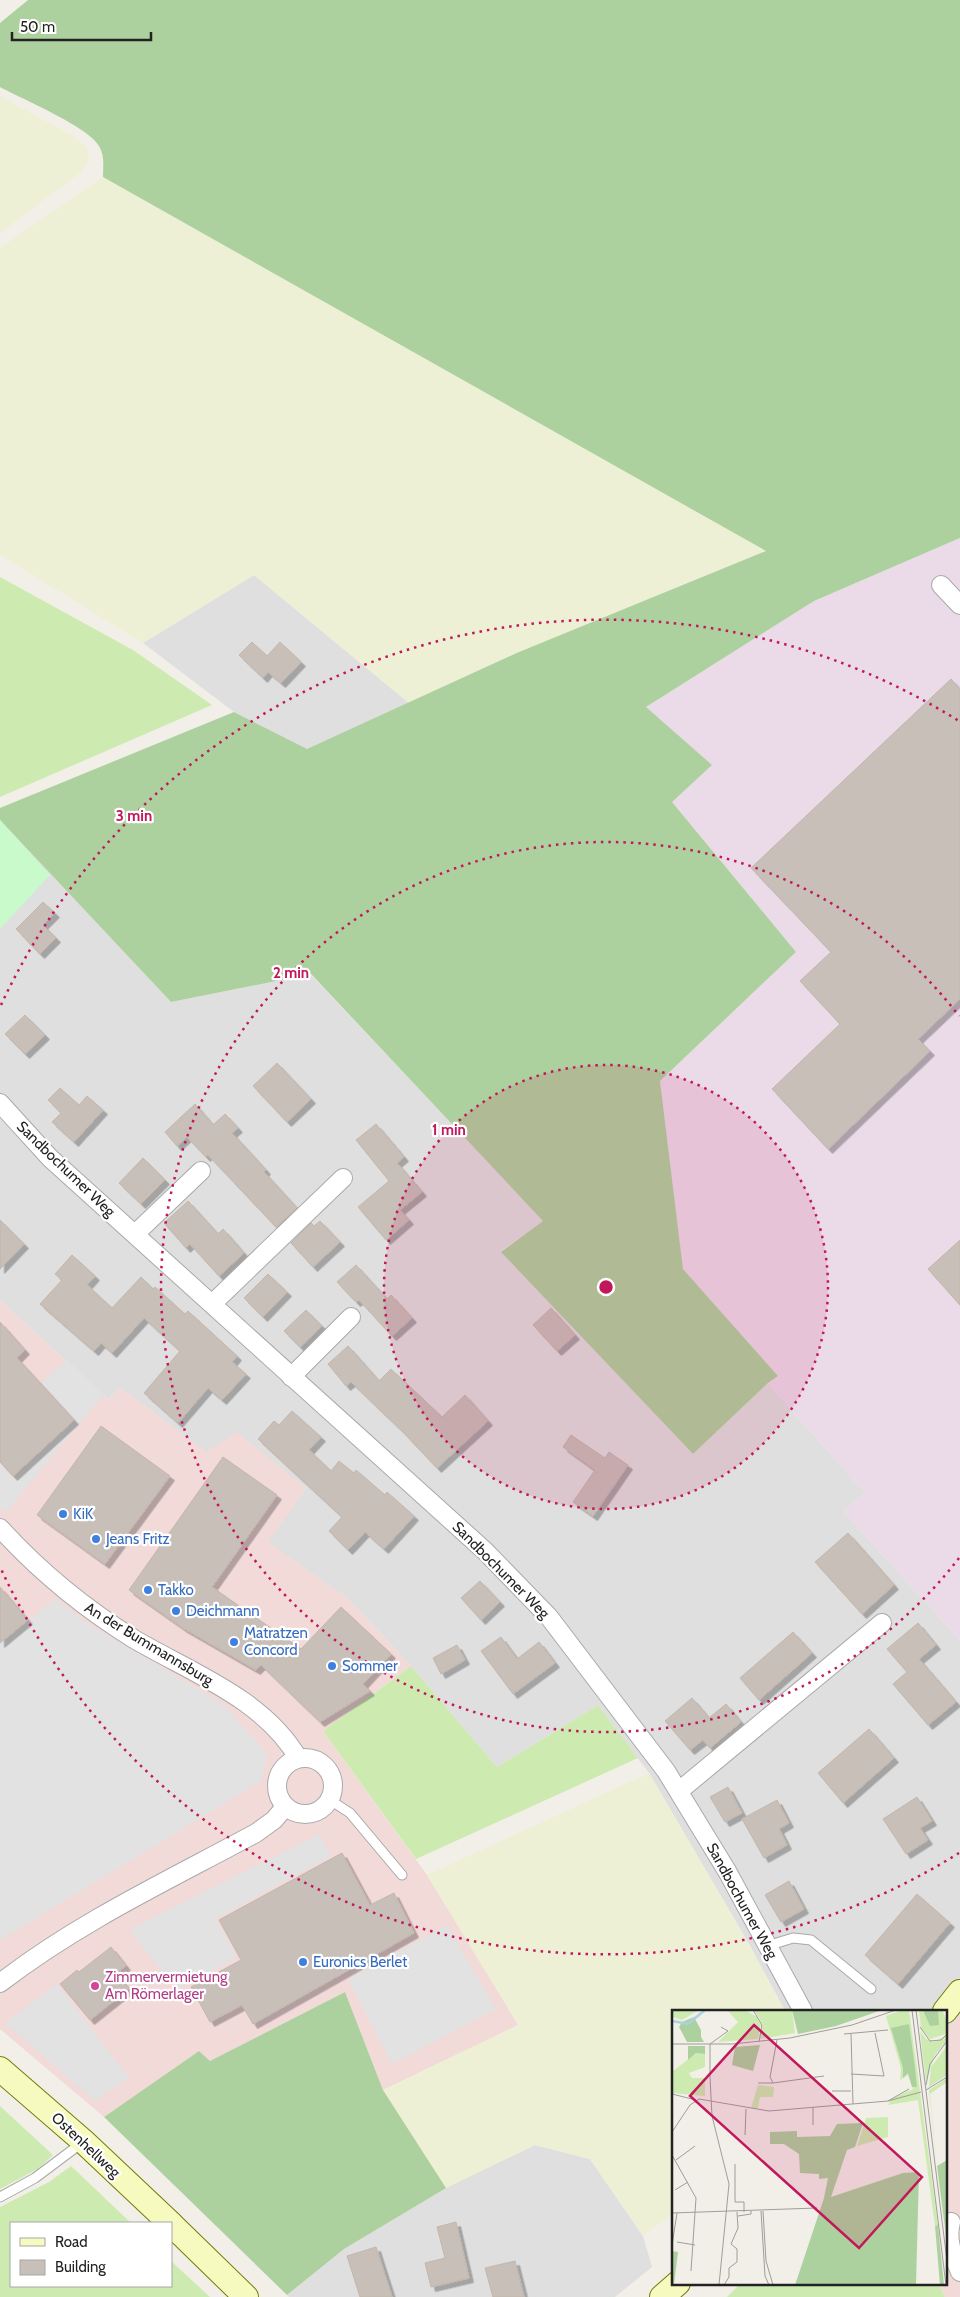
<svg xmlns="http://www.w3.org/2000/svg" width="960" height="2297" viewBox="0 0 960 2297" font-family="Cabin,sans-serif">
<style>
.residential{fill:#e0dfdf}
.commercial{fill:#f2dad9}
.industrial{fill:#ebdbe8}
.farmland{fill:#eef0d5}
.grass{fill:#cdebb0}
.forest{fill:#add19e}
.park{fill:#c8facc}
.parking{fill:#e2e2e2}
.building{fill:#c7bfb8;stroke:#c4b6ab;filter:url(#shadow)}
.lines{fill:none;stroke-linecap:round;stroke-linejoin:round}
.lane-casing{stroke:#a9a9a9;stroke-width:11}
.street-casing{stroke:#a9a9a9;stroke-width:20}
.secondary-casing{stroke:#707d05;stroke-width:26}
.lane{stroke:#fff;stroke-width:9}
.street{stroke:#fff;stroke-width:18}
.secondary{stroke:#f7fabf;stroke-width:24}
.ring{fill:none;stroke:#c2185b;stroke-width:2.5;stroke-dasharray:2.5 5}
.shop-dot{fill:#3f7fe0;stroke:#fff;stroke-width:2}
.hotel-dot{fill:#d1479c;stroke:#fff;stroke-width:2}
.labels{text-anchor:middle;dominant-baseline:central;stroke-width:4.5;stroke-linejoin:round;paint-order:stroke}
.street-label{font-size:15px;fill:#222;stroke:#fff}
.shop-label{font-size:15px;fill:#366cbe;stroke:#fff;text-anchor:start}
.hotel-label{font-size:15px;fill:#b23c85;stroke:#fff;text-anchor:start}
.inset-river{fill:none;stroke:#aad3df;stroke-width:2.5}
.inset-road{fill:none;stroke:#9f9d99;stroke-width:1}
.view{fill:#c2185b;fill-opacity:0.15;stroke:#c2185b;stroke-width:2.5}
.inset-edge{fill:none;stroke:#222;stroke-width:2.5}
.centre{fill:#c2185b;stroke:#fff;stroke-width:2.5}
.ring-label{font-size:15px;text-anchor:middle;font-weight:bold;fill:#c2185b;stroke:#fff;stroke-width:4.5;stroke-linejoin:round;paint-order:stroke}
</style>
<defs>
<filter id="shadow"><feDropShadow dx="4.5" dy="4.5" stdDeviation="0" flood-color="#0004"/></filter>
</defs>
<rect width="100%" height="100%" fill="#f2efe9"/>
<g class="residential">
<path d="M254,575L409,703L306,750L234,712L143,643Z"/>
<path d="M0,820L171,1002L310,974L544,1221L501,1251L693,1454L768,1383L865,1493L844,1512L960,1640V2014L946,2032V2011H785L749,1944L649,1773L598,1705L497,1767L411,1666L347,1598L267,1542L306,1488L207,1453L121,1388L108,1400L0,1300Z"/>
<path d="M535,2145L590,2159L643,2236L652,2267L615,2297H289L287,2295L344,2249L445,2188Z"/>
</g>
<g class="commercial">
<path d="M0,1300L108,1400L121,1388L207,1452L237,1432L306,1488L268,1542L347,1598L411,1666L323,1731L427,1875L519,2025L383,2090L345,1992L210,2061L199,2051L104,2117L0,2029Z"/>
<path d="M960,2014V2297H945L938,2283H946V2032Z"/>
</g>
<path class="industrial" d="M960,538V1640L844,1512L865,1493L768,1383L778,1376L683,1269L660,1081L796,952L672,802L646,707L814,601Z"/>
<g class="farmland">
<path d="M0,96L73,136L87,148L89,160L81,172L0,233Z"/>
<path d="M103,177L767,551L519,652L409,703L254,575L143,643L0,555V248Z"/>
<path d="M649,1773L749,1944L785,2011H674V2213L643,2236L590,2159L535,2145L446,2188L383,2090L518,2025L427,1875Z"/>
</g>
<g class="grass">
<path d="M0,577L133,650L212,705L0,797Z"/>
<path d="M411,1666L497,1767L598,1705L638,1758L416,1859L323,1731Z"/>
<path d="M0,2106L53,2155L38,2169L0,2189Z"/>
<path d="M71,2166L131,2223H11V2286H171V2261L210,2297H0V2207L49,2182Z"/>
<path d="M741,2283H938L945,2297H727Z"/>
</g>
<g class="forest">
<path d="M28,0H960V538L814,601L646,707L712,765L672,802L796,952L660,1081L683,1269L778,1376L768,1383L693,1454L501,1252L543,1221L311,974L171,1002L0,820V808L234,712L307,749L519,652L766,551L103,177C103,166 105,156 99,146C89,127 22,99 0,87V23Z"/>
<path d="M345,1992L383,2090L446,2188L344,2249L287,2295L104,2117L199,2051L210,2061Z"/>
</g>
<path class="park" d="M0,820L50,875L0,929Z"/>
<g class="parking">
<path d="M67,1359L103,1395L6,1512L0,1506V1464L13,1477L75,1420L41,1383Z"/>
<path d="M55,1599L85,1622L224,1705L267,1754L261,1781L0,1940V1643Z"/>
<path d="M319,1834L331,1856L215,1919L237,1958L176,1989L129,1930Z"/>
<path d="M447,1925L496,2009L392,2064L348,1979Z"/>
<path d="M57,1984L129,2078L95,2101L5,2023Z"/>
</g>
<g class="building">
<path d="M252,642L267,656L280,642L301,662L281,683L268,672L263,678L239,655Z"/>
<path d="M951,679L960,689V999L918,1039L930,1051L828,1149L772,1089L840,1024L800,981L831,952L751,868Z"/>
<path d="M43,902L55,913L43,925L56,938L40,954L16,929Z"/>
<path d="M25,1015L45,1035L25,1054L5,1034Z"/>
<path d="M277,1063L311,1099L287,1122L253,1086Z"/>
<path d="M60,1088L79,1105L87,1096L103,1110L74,1142L52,1122L61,1113L48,1100Z"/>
<path d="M195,1104L213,1125L225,1114L238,1128L232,1133L266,1170L264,1172L297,1208L276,1227L208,1155L206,1157L187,1137L177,1146L165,1132Z"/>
<path d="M376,1124L404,1157L397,1163L422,1192L400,1210L409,1220L386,1240L358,1207L389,1181L356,1140Z"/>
<path d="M143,1158L165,1180L141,1204L119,1183Z"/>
<path d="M188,1201L218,1234L223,1229L244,1253L219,1276L190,1244L186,1248L164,1223Z"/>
<path d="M0,1220L24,1244L0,1269Z"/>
<path d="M320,1221L340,1242L313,1267L291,1243L311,1223L314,1226Z"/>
<path d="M960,1240V1305L928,1269Z"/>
<path d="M72,1255L95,1276L87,1285L112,1308L141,1277L153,1289L155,1287L185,1314L188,1311L237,1356L232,1362L246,1374L222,1400L208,1388L178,1423L144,1393L180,1351L144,1318L112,1353L101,1343L94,1351L40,1304L62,1280L55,1274Z"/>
<path d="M356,1265L387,1299L391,1295L412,1318L392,1336L359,1300L356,1302L337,1282Z"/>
<path d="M268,1274L287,1292L263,1317L244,1298Z"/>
<path d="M551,1308L575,1335L557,1351L533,1325Z"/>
<path d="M306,1310L322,1326L300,1347L284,1331Z"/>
<path d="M0,1322L25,1350L17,1358L74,1420L13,1476L0,1462Z"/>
<path d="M348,1346L379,1381L391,1369L442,1417L465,1395L488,1421L437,1468L403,1432L351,1382L346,1386L328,1364Z"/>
<path d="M292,1411L321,1437L309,1450L331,1471L339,1461L354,1473L356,1470L385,1495L387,1492L414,1516L384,1549L365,1532L348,1550L329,1531L342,1517L258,1439L274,1421L279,1425Z"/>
<path d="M101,1426L170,1476L105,1564L37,1515Z"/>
<path d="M571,1435L605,1458L609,1452L628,1465L593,1516L573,1502L595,1470L563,1447Z"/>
<path d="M223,1457L277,1495L212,1587L301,1649L341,1607L391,1654L363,1684L370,1691L320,1722L261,1665L256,1670L183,1628L129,1590Z"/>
<path d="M848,1533L894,1585L862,1614L815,1562Z"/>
<path d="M480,1581L500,1602L481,1620L461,1598Z"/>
<path d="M0,1587L28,1620L0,1643Z"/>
<path d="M918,1623L936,1645L919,1659L956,1702L928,1725L893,1684L907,1672L887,1649Z"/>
<path d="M793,1632L812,1653L759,1700L740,1678Z"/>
<path d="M501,1637L517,1659L539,1642L555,1663L513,1694L481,1651Z"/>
<path d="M457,1645L465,1660L441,1674L433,1658Z"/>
<path d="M692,1698L709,1718L726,1704L741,1722L710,1748L703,1740L690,1750L665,1721Z"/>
<path d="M869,1729L894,1758L843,1803L818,1773Z"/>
<path d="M728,1787L742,1813L725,1822L710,1797Z"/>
<path d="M917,1797L932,1821L920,1828L928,1840L906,1854L883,1819Z"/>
<path d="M777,1800L789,1823L779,1829L787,1845L764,1858L742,1819Z"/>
<path d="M342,1853L370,1905L394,1893L414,1933L253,2024L242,2005L210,2022L191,1987L241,1960L219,1920Z"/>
<path d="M789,1881L804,1909L781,1922L765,1895Z"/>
<path d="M917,1894L950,1923L898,1984L865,1955Z"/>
<path d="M111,1947L126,1966L116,1973L129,1989L90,2020L60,1984L77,1970L79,1972Z"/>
<path d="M456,2222L469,2278L431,2287L425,2263L445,2258L437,2227Z"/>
<path d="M376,2247L392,2297H360L347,2256Z"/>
<path d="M515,2261L524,2297H493L485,2268Z"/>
</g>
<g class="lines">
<g class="lane-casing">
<g id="lane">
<path d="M330,1800L350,1813L402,1875"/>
<path d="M767,1946L793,1938L811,1940L871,1989"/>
<path d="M0,2197L35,2178L83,2142"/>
</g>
</g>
<g class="street-casing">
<g id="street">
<path d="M941,585L960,605"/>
<path d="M0,1103L50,1158L485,1551L549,1617L666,1771L727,1871L803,2011"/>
<path d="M135,1234L201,1171"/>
<path d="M212,1304L343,1178"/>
<path d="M291,1377L351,1317"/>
<path d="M0,1528C40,1572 84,1608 134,1639C190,1672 264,1699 298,1758"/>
<circle cx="305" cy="1786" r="28"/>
<path d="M679,1791L882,1623"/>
<path d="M0,1983C79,1922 169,1880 256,1833L274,1820L285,1807"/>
<path d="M951,2222C946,2240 953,2255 960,2272"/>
</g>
</g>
<g class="secondary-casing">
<g id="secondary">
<path d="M945,2011L960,1992"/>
<path d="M0,2069L83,2141L170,2223"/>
<path d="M171,2224L246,2297"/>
<path d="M662,2297L678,2283"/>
</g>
</g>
<use href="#lane" class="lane"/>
<use href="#street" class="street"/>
<use href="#secondary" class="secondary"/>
</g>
<circle cx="606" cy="1287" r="222" fill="#c2185b" fill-opacity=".12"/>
<g class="ring">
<circle cx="606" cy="1287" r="222"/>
<path d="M959 1558A445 445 0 1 1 959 1016"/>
<path d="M959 1853A667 667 0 0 1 1 1569M1 1005A667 667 0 0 1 959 721"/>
</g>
<g class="shop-dot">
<circle cx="63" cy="1514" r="5"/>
<circle cx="96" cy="1539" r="5"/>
<circle cx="148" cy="1590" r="5"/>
<circle cx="176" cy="1611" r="5"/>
<circle cx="234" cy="1642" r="5"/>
<circle cx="332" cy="1666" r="5"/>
<circle cx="303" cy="1962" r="5"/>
</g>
<circle class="hotel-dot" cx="95" cy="1986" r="5"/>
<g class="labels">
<g class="street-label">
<text transform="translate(66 1169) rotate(44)">Sandbochumer Weg</text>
<text transform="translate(501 1570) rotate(45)">Sandbochumer Weg</text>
<text transform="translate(149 1644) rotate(31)">An der Bummannsburg</text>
<text transform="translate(742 1901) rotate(61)">Sandbochumer Weg</text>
<text transform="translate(86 2145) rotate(43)">Ostenhellweg</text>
</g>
<g class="shop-label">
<text x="73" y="1514">KiK</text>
<text x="106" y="1539">Jeans Fritz</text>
<text x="158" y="1590">Takko</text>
<text x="186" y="1611">Deichmann</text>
<text x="244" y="1633">Matratzen<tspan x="244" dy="17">Concord</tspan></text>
<text x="342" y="1666">Sommer</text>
<text x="313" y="1962">Euronics Berlet</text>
</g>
<g class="hotel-label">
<text x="105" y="1977">Zimmervermietung<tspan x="105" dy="17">Am Römerlager</tspan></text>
</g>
</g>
<g transform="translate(672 2010)">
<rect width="275" height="275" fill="#f2efe9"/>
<path d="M0,0H27L10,10L1,7ZM55,0H73L85,7L89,14L86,29L46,32L66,12ZM82,0H120L123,23L88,29L91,14ZM230,0H237L266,215L263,216L246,90L216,95L219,89L241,79L236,65L228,70L229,58L214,6ZM247,0H270L275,11L274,24L258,29L249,18ZM248,21L254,29L262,32L275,25V30L263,45L254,71ZM275,36V65L257,77L259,57ZM24,43L33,44V57L17,63L20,68H33V86L0,83V62ZM275,68V72L258,84L265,156L257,80ZM86,75L102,77L101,87H88L86,98H79ZM216,107V127L185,136L194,108Z" fill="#cdebb0"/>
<path d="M120,0H210L164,16L126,24ZM251,0H266L267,15L258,16ZM22,7L29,20V27L32,32H15L7,17L10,12ZM237,14L242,50L245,77H240L236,63L231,68V58L219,18ZM88,35L81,61L60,55L63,37ZM16,36H33V44L24,43L16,50ZM191,113L183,137L175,140L159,187L231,163L247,162L244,275H123L152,188L156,168L147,169V164L128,163L127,144L112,134H98V122L125,121V127L158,126L165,114ZM275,150V234L265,156ZM266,215L272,275H268L263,216ZM0,241L6,242L2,275H0Z" fill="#add19e"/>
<path class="inset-river" d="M0,11L16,14L33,0"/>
<path class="inset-road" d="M81,0L90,15L87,32M240,0L274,275M244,0L275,251M248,17L258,31L269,30L275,24M172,24L216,20M179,24L181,94M0,34H60L118,28L180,15L224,0M179,64L212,66L203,23M86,73H101L98,67L105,30M101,73L152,66M254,75L258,54L275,31M254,80L275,67M160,81H179M0,84L24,90M216,91L237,79M141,97V115M0,122L18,95L27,89L97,101L216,91L249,82M73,125L74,99M0,145L24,188L19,261M4,150L23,136M63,154V192H72V202M3,180L16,172M89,201L93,266L97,275M91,201L94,251L101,275M0,203L145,198M66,206L79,204V201M5,232L23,235M0,235L5,203M47,275L57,174L40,106L38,67V34L56,21L49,17M52,275L57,267V258L65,252V239L59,234L66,218L65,202"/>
<path class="view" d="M82,15L250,167L187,238L18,86Z"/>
<rect width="275" height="275" class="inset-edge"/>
</g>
<circle cx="606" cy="1287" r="8" class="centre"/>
<g class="ring-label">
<text x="134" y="821">3 min</text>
<text x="291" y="978">2 min</text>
<text x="449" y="1135">1 min</text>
</g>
<rect x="10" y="2222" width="162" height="65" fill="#ffffff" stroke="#a7a7a7"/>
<rect x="20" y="2238" width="25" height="8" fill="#f7fabf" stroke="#a7a7a7"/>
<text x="55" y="2247" font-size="15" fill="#222222">Road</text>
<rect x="20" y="2260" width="25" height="15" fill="#c7bfb8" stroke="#a7a7a7"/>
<text x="55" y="2272" font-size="15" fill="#222222">Building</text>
<path d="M12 32v8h139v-8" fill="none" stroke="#222222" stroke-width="2.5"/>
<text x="20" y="32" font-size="15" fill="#222222" stroke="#ffffff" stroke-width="4" paint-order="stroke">50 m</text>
</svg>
